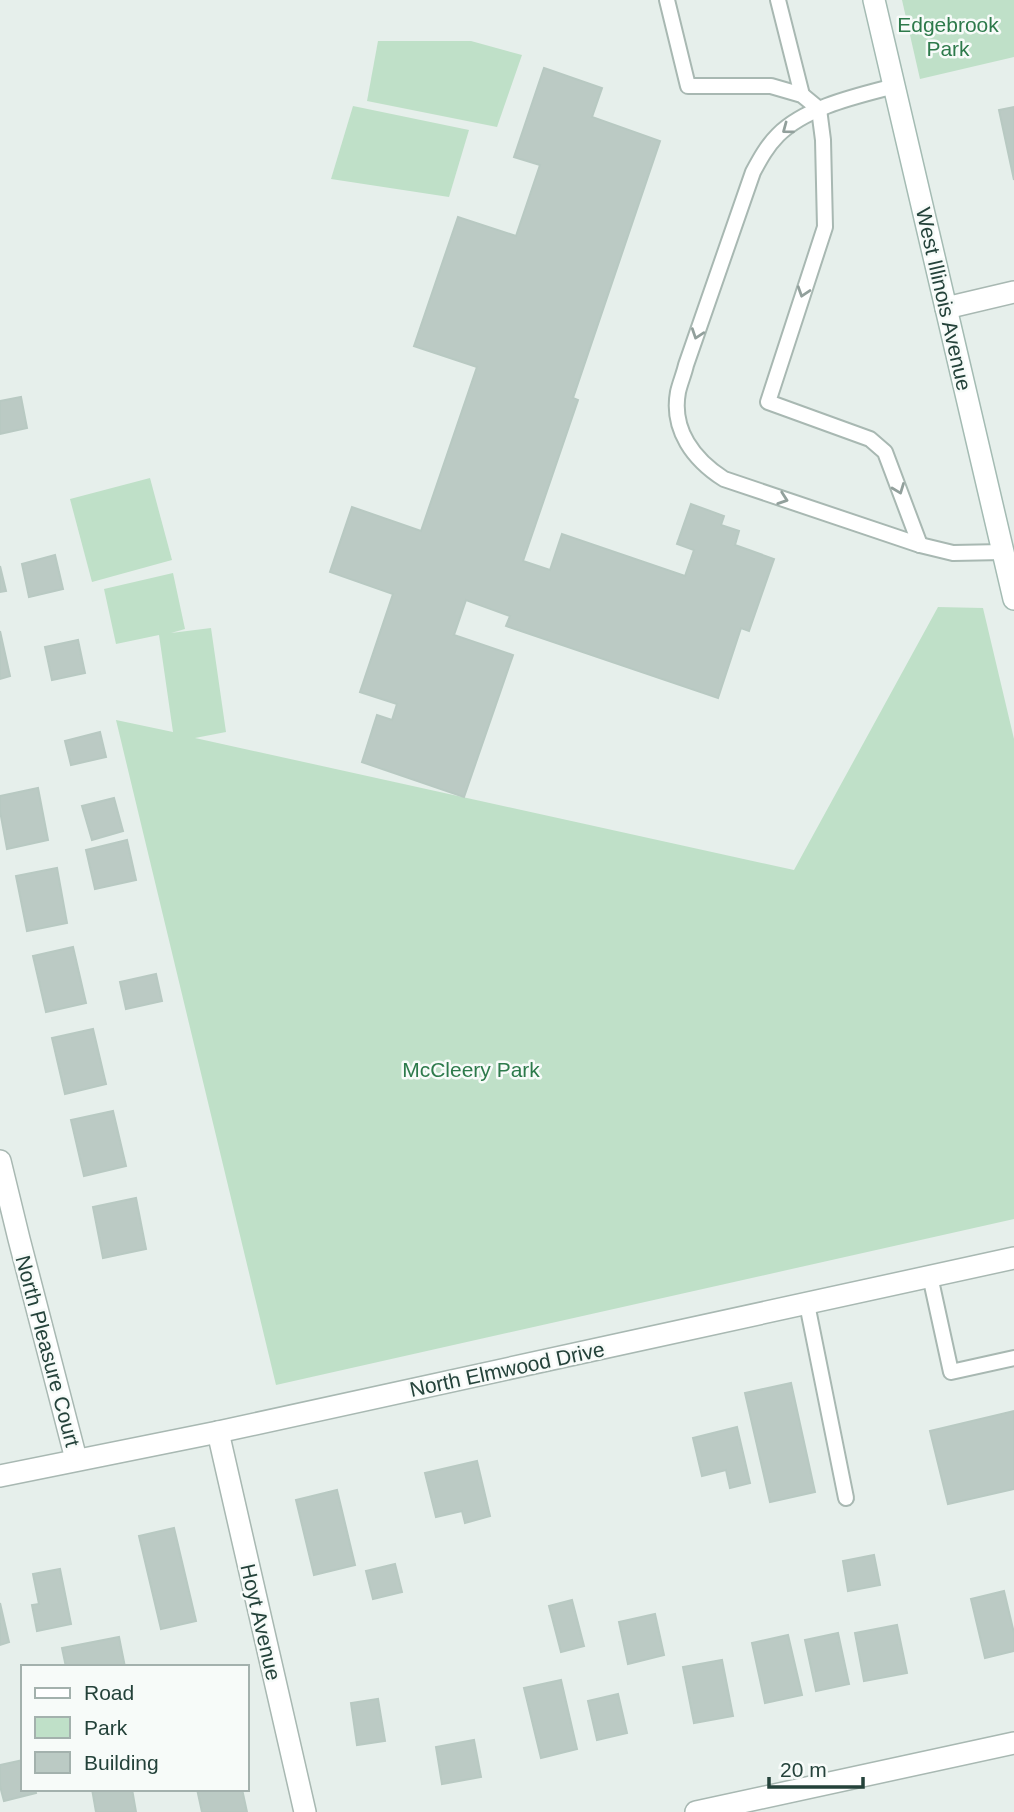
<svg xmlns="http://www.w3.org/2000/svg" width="1014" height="1812" viewBox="0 0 1014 1812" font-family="Arial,sans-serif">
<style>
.green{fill:#bfe0c8}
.building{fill:#bbcac4;stroke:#b8c9c2;stroke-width:2}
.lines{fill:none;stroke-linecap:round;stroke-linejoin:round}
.service-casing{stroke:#a8b8b2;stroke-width:18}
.minor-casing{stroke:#a8b8b2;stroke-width:24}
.secondary-casing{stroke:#a4bbb3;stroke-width:24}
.service{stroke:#fff;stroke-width:14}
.minor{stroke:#fff;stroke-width:21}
.secondary{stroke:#fff;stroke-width:21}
.oneway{stroke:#92a09c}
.labels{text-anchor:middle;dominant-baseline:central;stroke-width:5;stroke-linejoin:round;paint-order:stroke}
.park-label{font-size:21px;fill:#2d7a4b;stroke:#f7fbf9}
.street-label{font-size:21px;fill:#24423a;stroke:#f7fbf9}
</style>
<rect width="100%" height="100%" fill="#e6efeb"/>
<g class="green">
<path d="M902,0H1014V57L920,79Z"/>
<path d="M378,41H471L522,55L497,127L367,101Z"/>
<path d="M353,106L469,130L449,197L331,179Z"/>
<path d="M150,478L172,560L92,582L70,499Z"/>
<path d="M173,573L185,629L171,633L211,628L226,732L195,738L794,870L938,607L983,608L1014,739V1219L276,1385L116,720L173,732L159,635L116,644L104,589Z"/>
</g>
<g class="building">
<path d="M544,68L602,88L592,117L660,141L573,398L578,400L523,561L550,570L562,534L685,576L694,550L677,544L691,504L724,516L721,525L739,531L735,545L774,559L749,631L741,628L718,698L506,626L510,616L466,600L454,635L513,655L464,797L362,762L377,715L392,720L397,704L360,692L393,594L330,572L352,507L421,531L477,367L414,346L458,217L516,236L540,165L514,157Z"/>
<path d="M1014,107V180L999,110Z"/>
<path d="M21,397L27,428L0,434V401Z"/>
<path d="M55,555L63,589L29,597L22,564Z"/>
<path d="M0,566L6,591L0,592Z"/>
<path d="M0,631L10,676L0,679Z"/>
<path d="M78,640L85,673L52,680L45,647Z"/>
<path d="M100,732L106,757L71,765L65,741Z"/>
<path d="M38,788L48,840L7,849L0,811V796Z"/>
<path d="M114,798L123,831L92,840L82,806Z"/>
<path d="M127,840L136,880L95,889L86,850Z"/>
<path d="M57,868L67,923L27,931L16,876Z"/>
<path d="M73,947L86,1003L46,1012L33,956Z"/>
<path d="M156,974L162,1001L126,1009L120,982Z"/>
<path d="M93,1029L106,1084L65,1094L52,1038Z"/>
<path d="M113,1111L126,1166L84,1176L71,1120Z"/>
<path d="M136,1198L146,1249L103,1258L93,1207Z"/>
<path d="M791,1383L815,1492L770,1502L745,1393Z"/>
<path d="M1014,1411V1489L948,1504L930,1431Z"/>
<path d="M737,1427L750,1483L730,1488L726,1470L702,1476L693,1438Z"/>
<path d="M477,1461L490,1516L465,1523L462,1511L436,1517L425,1473Z"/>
<path d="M337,1490L355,1565L314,1575L296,1500Z"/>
<path d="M174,1528L196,1621L161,1629L139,1536Z"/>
<path d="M874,1555L880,1585L848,1591L843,1561Z"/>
<path d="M395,1564L402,1592L373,1599L366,1571Z"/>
<path d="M60,1569L71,1624L37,1631L32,1605L39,1604L33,1574Z"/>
<path d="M1004,1591L1014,1633V1651L985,1658L971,1599Z"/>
<path d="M572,1600L584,1646L561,1652L549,1606Z"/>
<path d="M0,1603L9,1642L0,1645Z"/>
<path d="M655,1614L664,1655L628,1664L619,1622Z"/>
<path d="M897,1625L907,1673L864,1681L855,1633Z"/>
<path d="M838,1633L849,1684L816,1691L805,1640Z"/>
<path d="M788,1635L802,1695L765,1703L752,1643Z"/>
<path d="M119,1637L125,1667H66L62,1648Z"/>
<path d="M722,1660L733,1716L694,1723L683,1667Z"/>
<path d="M561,1680L577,1749L541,1758L524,1688Z"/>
<path d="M618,1694L627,1733L597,1740L588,1701Z"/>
<path d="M378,1699L385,1741L357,1745L351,1703Z"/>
<path d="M474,1740L481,1777L442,1784L436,1747Z"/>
<path d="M23,1760V1789H35L36,1793L4,1801L0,1786V1765Z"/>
<path d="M92,1789H132L136,1812H96Z"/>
<path d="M197,1789H242L247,1812H202Z"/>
</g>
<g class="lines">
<g class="service-casing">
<g id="service">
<path d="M667,0L688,86H771L802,95L819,109L823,140L825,227L768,402L870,439L885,452L920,545"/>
<path d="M778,0L802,95"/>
<path d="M895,86C857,96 806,107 778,135C767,146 760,159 753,172L686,365C684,374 680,383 678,392C671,430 694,460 724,479L920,545L953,553L1003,552"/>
<path d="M930,1276L951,1372L1014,1358"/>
<path d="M807,1304L846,1498"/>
</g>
</g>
<g class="minor-casing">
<g id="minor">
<path d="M946,308L1014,292"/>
<path d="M0,1161L19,1239L76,1459"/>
<path d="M218,1432L305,1812"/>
<path d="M0,1476L218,1432L1014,1258"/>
<path d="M696,1812L1014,1743"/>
</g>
</g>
<g class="secondary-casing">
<path id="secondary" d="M874,0L1014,599"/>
</g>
<use href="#service" class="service"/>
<use href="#minor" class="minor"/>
<use href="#secondary" class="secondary"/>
</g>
<defs><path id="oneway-chevron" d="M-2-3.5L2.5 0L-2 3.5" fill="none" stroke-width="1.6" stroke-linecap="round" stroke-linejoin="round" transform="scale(1.75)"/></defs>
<g class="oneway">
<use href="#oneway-chevron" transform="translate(787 129) rotate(143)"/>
<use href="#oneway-chevron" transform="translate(803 292) rotate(108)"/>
<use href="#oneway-chevron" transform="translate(697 334) rotate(109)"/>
<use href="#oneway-chevron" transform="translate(899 489) rotate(69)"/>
<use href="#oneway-chevron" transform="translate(783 499) rotate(19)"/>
</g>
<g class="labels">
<g class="park-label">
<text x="948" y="24">Edgebrook<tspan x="948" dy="24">Park</tspan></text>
<text x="471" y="1069">McCleery Park</text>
</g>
<g class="street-label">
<text transform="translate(944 299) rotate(77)">West Illinois Avenue</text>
<text transform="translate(48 1351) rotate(75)">North Pleasure Court</text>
<text transform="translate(507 1369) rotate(-12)">North Elmwood Drive</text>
<text transform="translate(261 1622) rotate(77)">Hoyt Avenue</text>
</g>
</g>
<rect x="21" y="1665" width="228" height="126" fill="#f7fbf9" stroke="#a3b1ad" stroke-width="2"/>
<rect x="35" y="1688" width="35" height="10" fill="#ffffff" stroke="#a3b1ad" stroke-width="2"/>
<text x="84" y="1700" font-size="21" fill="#24423a">Road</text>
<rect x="35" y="1717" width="35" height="21" fill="#bfe0c8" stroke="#a3b1ad" stroke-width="2"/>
<text x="84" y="1735" font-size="21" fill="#24423a">Park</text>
<rect x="35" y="1752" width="35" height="21" fill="#bbcac4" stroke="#a3b1ad" stroke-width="2"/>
<text x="84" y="1770" font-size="21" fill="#24423a">Building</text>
<path d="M769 1777v10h94v-10" fill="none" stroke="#24423a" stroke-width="3.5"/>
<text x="780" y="1777" font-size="21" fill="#24423a" stroke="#f7fbf9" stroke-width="5" paint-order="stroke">20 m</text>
</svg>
